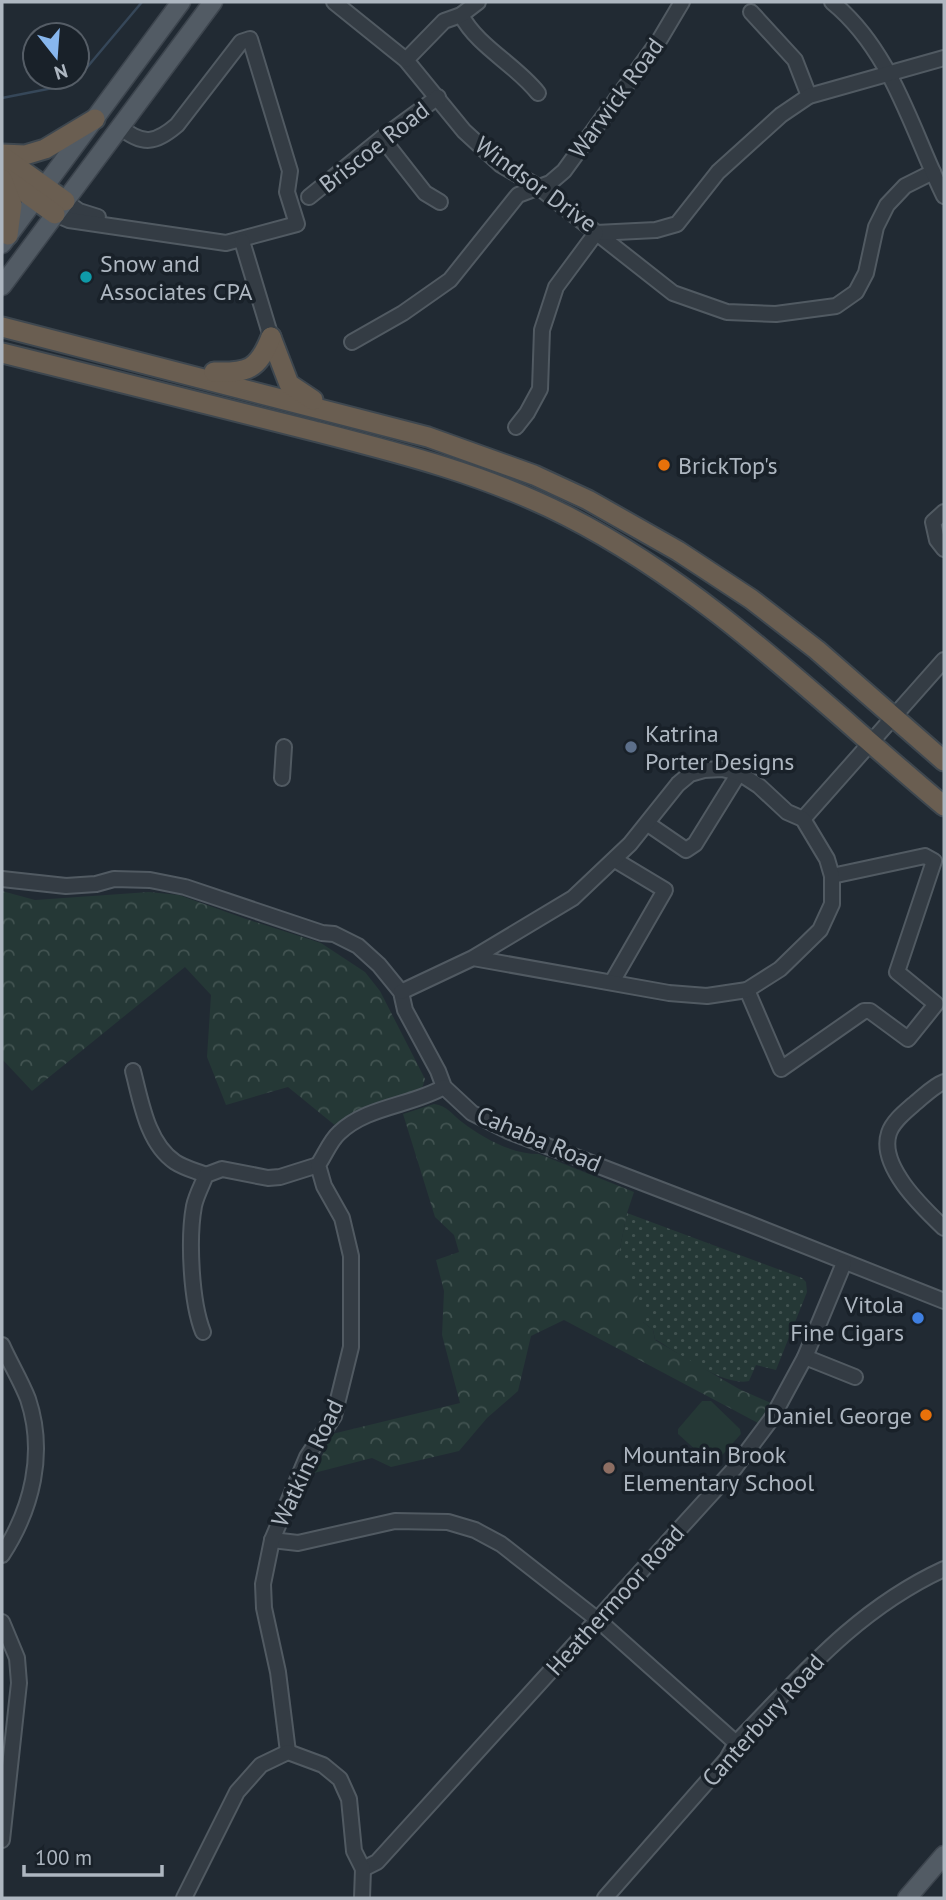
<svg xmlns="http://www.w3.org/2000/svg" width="946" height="1900" viewBox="0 0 946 1900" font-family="'PT Sans',sans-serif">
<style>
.grass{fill:url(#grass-dots)}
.forest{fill:url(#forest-crowns)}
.garden{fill:#253836}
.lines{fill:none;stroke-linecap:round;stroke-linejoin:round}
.stream{stroke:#364759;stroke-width:2.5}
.minor-casing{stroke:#515a62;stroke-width:18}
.major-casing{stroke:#3d454e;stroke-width:21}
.highway-casing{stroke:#3e474f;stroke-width:23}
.minor{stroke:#343c44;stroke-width:14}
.major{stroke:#525b64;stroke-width:18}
.highway{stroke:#6a5e51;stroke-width:19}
.culture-dot{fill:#0f9aa8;stroke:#192129;stroke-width:2.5}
.food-dot{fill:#e8710a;stroke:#192129;stroke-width:2.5}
.service-dot{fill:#5c6f8a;stroke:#192129;stroke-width:2.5}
.shop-dot{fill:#3f7fe0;stroke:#192129;stroke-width:2.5}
.education-dot{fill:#8d6e63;stroke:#192129;stroke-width:2.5}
.labels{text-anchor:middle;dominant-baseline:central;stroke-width:7;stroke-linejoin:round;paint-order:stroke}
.street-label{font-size:24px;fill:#aeb7c1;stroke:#192129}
.poi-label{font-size:24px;fill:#aeb7c1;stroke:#192129;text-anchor:start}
</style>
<defs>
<pattern id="grass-dots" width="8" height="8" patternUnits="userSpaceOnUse" patternTransform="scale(1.75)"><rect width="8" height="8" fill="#253836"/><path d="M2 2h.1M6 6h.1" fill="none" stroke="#425351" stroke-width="1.8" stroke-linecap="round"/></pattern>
<pattern id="forest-crowns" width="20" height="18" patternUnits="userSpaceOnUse" patternTransform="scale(1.75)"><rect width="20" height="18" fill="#253836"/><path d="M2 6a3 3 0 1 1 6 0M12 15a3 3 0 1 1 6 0" fill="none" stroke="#425351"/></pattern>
</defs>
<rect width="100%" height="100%" fill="#212a33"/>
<path class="grass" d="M627,1213L802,1278L806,1282L807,1292L776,1370L756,1365L749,1381C723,1387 677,1352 655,1339L653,1330L643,1322L635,1302L631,1281L618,1258Z"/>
<g class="forest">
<path d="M2,891L35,900L149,892L179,895L246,919L321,943L365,972L380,991L425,1079L421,1092L337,1127L288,1087L226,1105L207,1057L211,995L185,967L32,1091L2,1059Z"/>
<path d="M434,1104C448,1106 451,1114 462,1122C483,1138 511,1154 539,1154L634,1192L627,1213L618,1258L629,1266L631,1281L641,1289L635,1302L645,1311L643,1322L653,1330L655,1340L739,1389L771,1403L758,1423L564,1320L531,1336L518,1391L487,1418L459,1451L391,1467L372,1458L314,1473L332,1434L460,1403L442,1335L444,1291L436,1260L459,1252L454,1235L435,1217L403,1114Z"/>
</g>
<path class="garden" d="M702,1401H711L740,1429L741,1434L716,1462H709L678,1434V1429Z"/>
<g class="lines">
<path class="stream" d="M2,98L73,84L142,2"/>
<g class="minor-casing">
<g id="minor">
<path d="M334,2L406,60L464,131L501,165L537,186L673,293L727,312L776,314L836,306L856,292L866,273L876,227L887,205L905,186L933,172"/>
<path d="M832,2C892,51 911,129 944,196"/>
<path d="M751,12L795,60L809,96"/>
<path d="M461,15C478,47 515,64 538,93"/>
<path d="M406,60L444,21L461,15L478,2"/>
<path d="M382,138L425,193L440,202"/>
<path d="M309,197L382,138L438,97"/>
<path d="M65,201L79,211L98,217"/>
<path d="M55,214L69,220L226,243L297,224L287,192L290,171L250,39L241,42L177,125C156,143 143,146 120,127"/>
<path d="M596,233L656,230L677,224L718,172L781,115L809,96L944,58"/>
<path d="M242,241L271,337"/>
<path d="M352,342L403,313L450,280L518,195L550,183L564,171L660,39L682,2"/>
<path d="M516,427L527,413L540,389L542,330L556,287L596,233"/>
<path d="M944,512L933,522L937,540L944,549"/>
<path d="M282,778L284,747"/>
<path d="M803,819L944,660"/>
<path d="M648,824L686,850L695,844L739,773"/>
<path d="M2,879L66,886L96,884L114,879L150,880L185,887L322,933L334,934L358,946L379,965L401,992L405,1010L438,1071L444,1087L472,1113L508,1131L745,1222L944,1301"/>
<path d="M612,982L665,890L615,860"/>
<path d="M747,990L781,1069L864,1011H870L908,1039L936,1004L897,972L934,861L925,856L832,876"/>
<path d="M401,992L473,958L573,898L630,844L678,784L690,774L704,770L722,769L739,773L759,786L787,812L803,819L827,859L832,876V904L820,930L780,969L747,990L707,996L669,993L473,958"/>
<path d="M133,1071C141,1101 147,1143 175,1162C184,1168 196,1171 206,1175"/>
<path d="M944,1082C933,1086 923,1097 914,1104C905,1112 893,1121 889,1133C878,1166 923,1208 944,1228"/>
<path d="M203,1332C191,1302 188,1239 194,1206C196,1196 202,1185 206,1175L222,1169L268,1178L280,1177L318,1165"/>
<path d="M2,1345C10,1363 21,1381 28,1399C46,1453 32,1509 2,1555"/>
<path d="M805,1357L855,1377"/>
<path d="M272,1540L298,1543L395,1521L448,1522L475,1530L501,1544L598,1620L736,1743"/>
<path d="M2,1622L17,1658L19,1683L2,1840"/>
<path d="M288,1752L278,1672L264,1608L263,1584L272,1540L307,1457L334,1416L351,1347V1256L342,1218L324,1186L318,1165C325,1155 330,1141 339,1133C367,1106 411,1106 444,1087"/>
<path d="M363,1869L377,1862L734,1469L772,1418L805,1357L844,1263"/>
<path d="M184,1898L237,1792L261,1765L288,1752L323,1765L340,1779L349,1799L354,1851L363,1869L362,1898"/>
<path d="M605,1898L727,1759L736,1743C801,1676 857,1609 944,1569"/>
</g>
</g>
<g class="major-casing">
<g id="major">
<path d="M2,244L181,2"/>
<path d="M2,286L213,2"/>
<path d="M907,1898L944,1855"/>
</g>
</g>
<g class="highway-casing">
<g id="highway">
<path d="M2,154L25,155L45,149L95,119"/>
<path d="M2,156L65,201"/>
<path d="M2,176L55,214"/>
<path d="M2,179L12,205L8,235"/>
<path d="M2,327L428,437L534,475L588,500L678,551L751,599L817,650L944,761"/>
<path d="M271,337L289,384L313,400"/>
<path d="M2,353C106,379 210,404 314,431C400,453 487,475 567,516C710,589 822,704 944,806"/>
<path d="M214,372C248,373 258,370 271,337"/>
</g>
</g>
<use href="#minor" class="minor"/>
<use href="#major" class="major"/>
<use href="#highway" class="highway"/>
</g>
<circle class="culture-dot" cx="86" cy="277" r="7"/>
<g class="food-dot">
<circle cx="664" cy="465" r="7"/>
<circle cx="926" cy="1415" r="7"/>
</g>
<circle class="service-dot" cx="631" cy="747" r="7"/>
<circle class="shop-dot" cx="918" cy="1318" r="7"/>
<circle class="education-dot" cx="609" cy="1468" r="7"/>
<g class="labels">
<g class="street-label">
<text transform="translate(616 98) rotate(-54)">Warwick Road</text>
<text transform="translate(374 147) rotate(-38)">Briscoe Road</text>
<text transform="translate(536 184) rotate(36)">Windsor Drive</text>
<text transform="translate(539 1139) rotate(23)">Cahaba Road</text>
<text transform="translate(307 1463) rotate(-65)">Watkins Road</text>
<text transform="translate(615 1600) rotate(-48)">Heathermoor Road</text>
<text transform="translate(763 1720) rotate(-48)">Canterbury Road</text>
</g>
<g class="poi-label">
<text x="100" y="263">Snow and<tspan x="100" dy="28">Associates CPA</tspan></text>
<text x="678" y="465">BrickTop's</text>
<text x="645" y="733">Katrina<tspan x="645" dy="28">Porter Designs</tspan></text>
<text x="904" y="1304" text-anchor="end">Vitola<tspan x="904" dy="28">Fine Cigars</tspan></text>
<text x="912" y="1415" text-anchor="end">Daniel George</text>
<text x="623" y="1454">Mountain Brook<tspan x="623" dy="28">Elementary School</tspan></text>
</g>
</g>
<rect width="946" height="1900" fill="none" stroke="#aeb7c1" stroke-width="7"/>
<g transform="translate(56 56) rotate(163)"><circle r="33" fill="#192129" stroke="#555d66" stroke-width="2"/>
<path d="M0-5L12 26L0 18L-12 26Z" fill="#87b6ed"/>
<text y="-10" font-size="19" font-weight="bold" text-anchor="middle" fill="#aeb7c1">N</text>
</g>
<path d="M24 1865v10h138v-10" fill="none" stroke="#aeb7c1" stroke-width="3.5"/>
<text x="35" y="1865" font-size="21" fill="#aeb7c1" stroke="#192129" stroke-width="5" paint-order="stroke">100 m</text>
</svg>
